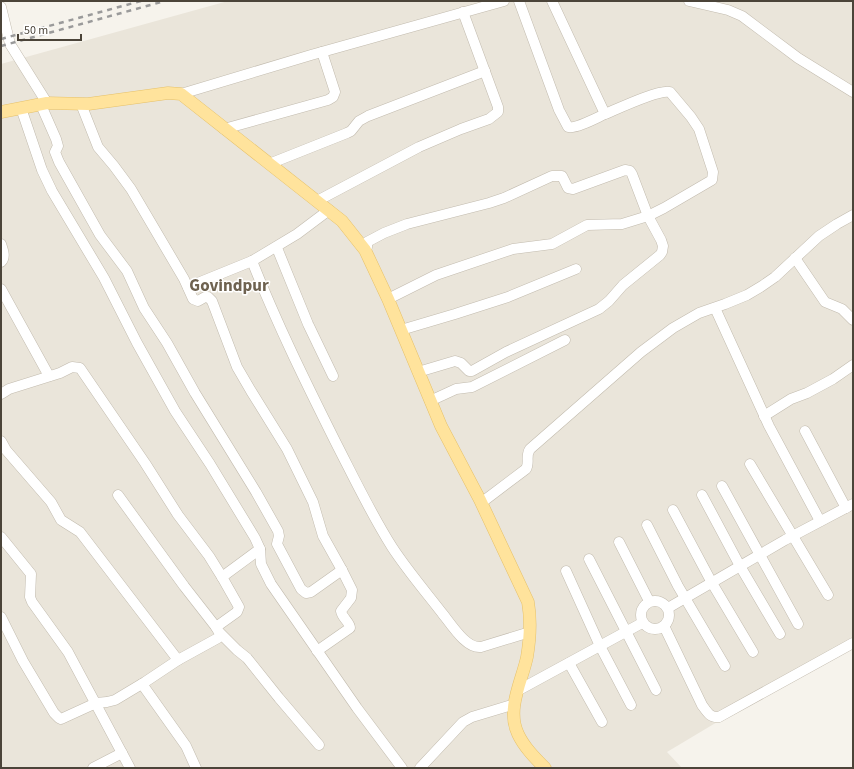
<svg xmlns="http://www.w3.org/2000/svg" width="854" height="769" viewBox="0 0 854 769" font-family="'Source Sans 3',sans-serif">
<style>
.residential{fill:#eae5da}
.lines{fill:none;stroke-linecap:round;stroke-linejoin:round}
.minor-casing{stroke:#c2bbae;stroke-width:11}
.major-casing{stroke:#e6c16a;stroke-width:13}
.minor{stroke:#fff;stroke-width:10}
.major{stroke:#ffe39c;stroke-width:12}
.rail{stroke:#9a9a9a;stroke-width:2.5;stroke-dasharray:5 5;stroke-linecap:butt}
.labels{text-anchor:middle;dominant-baseline:central;stroke-width:3;stroke-linejoin:round;paint-order:stroke}
.district-label{font-size:17px;font-weight:bold;fill:#6e6250;stroke:#fff}
</style>
<rect width="100%" height="100%" fill="#f6f3ec"/>
<path class="residential" d="M228,1H853V641L667,752L682,768H1V64Z"/>
<g class="lines">
<g class="minor-casing">
<g id="minor">
<path d="M519,1L559,110L568,127C576,129 596,118 605,114"/>
<path d="M689,1L728,10L742,16L798,58L853,92"/>
<path d="M1,7L10,44L47,103"/>
<path d="M181,94L311,55L504,1"/>
<path d="M81,104L98,147L114,166L131,189L184,279L193,299L198,301L205,297H208L212,301L237,367L251,391L287,449L313,502L323,536L342,570L352,590L351,598L341,611C342,618 350,622 350,628L317,651"/>
<path d="M41,105L56,139L58,146L55,152L59,162L100,235L127,271L144,308L167,343L195,393L256,492L278,531L279,536L277,544L301,589L306,593L311,592L342,570"/>
<path d="M21,108L42,170L52,191L104,278L137,343L175,411L210,464L255,538L260,549L261,564L271,584L357,708L402,768"/>
<path d="M224,129L328,100L333,97L335,92L322,52"/>
<path d="M269,164L347,133L351,131L359,121L368,116L485,71"/>
<path d="M317,201L419,147L461,129L489,119L498,112V107L463,12"/>
<path d="M1,244C3,250 6,257 1,262"/>
<path d="M277,248L308,324L333,376"/>
<path d="M365,250L367,247V242L384,233L407,224L489,203L504,198L552,176H562L568,188L573,189L625,170L630,171L632,174L648,216L661,240L663,246L662,252L660,255L623,285L609,301L599,309L506,352L472,371H469L461,363L455,361L418,372"/>
<path d="M795,258L825,302L842,309L853,320"/>
<path d="M252,261C277,324 306,383 336,443C354,478 371,514 392,547C407,570 425,591 442,613C451,624 466,649 481,647L530,632"/>
<path d="M188,287L252,261L297,234L329,210"/>
<path d="M1,289L49,376"/>
<path d="M388,299L436,275L513,249L552,244L587,225L622,224L648,216L664,208L712,180L713,172L699,129L691,117L670,92C659,89 617,109 605,114L552,1"/>
<path d="M715,308L769,426L820,521"/>
<path d="M401,330L455,314L508,297L576,269"/>
<path d="M1,394L9,389L60,373L72,367L80,368L145,463L178,515L209,556L222,577"/>
<path d="M430,401L456,389L472,387L565,340"/>
<path d="M764,416L791,399L807,393L833,379L853,365"/>
<path d="M805,431L846,508"/>
<path d="M1,441L6,450L51,502L61,520L80,532L178,660"/>
<path d="M750,464L828,595"/>
<path d="M722,486L798,624"/>
<path d="M118,495L184,586L216,627"/>
<path d="M702,495L740,566L780,634"/>
<path d="M481,503L526,469C530,463 525,456 530,449L641,352L673,328L699,313L725,304L747,295L762,286L775,277L819,236L837,224L853,215"/>
<path d="M673,510L712,583L753,652"/>
<path d="M647,525L678,586L725,666"/>
<path d="M1,537L31,574L30,597L32,602L68,652L130,768"/>
<path d="M619,542L649,601"/>
<path d="M589,559L656,690"/>
<path d="M566,571L600,646L631,705"/>
<circle cx="655" cy="615" r="14"/>
<path d="M668,608L785,540L853,504"/>
<path d="M1,617L23,661L54,713L59,718L61,719L96,703L107,702L115,700L145,682L178,660L218,638L220,634L216,627L237,612L239,607L222,577L260,549"/>
<path d="M664,626L702,705C707,712 710,718 719,717L853,643"/>
<path d="M220,633L237,650L247,658L279,698L319,745"/>
<path d="M569,663L602,722"/>
<path d="M142,684L186,746L196,768"/>
<path d="M517,691L642,623"/>
<path d="M93,768L122,753"/>
<path d="M420,768L463,722L472,717L515,704"/>
</g>
</g>
<g class="major-casing">
<path id="major" d="M1,112L47,103L88,104L168,93L181,94L342,221L365,250L388,299L441,426L480,500L528,602C531,619 530,639 527,657C522,681 506,709 518,734C524,747 535,758 545,768"/>
</g>
<use href="#minor" class="minor"/>
<use href="#major" class="major"/>
<g class="rail">
<path d="M1,39L141,1"/>
<path d="M1,46L165,1"/>
</g>
</g>
<g class="labels">
<g class="district-label">
<text x="229" y="286">Govindpur</text>
</g>
</g>
<rect width="854" height="769" fill="none" stroke="#4b4439" stroke-width="4"/>
<path d="M18 34v6h63v-6" fill="none" stroke="#4b4439" stroke-width="2"/>
<text x="24" y="34" font-size="12" fill="#4b4439" stroke="#ffffff" stroke-width="3" paint-order="stroke">50 m</text>
</svg>
